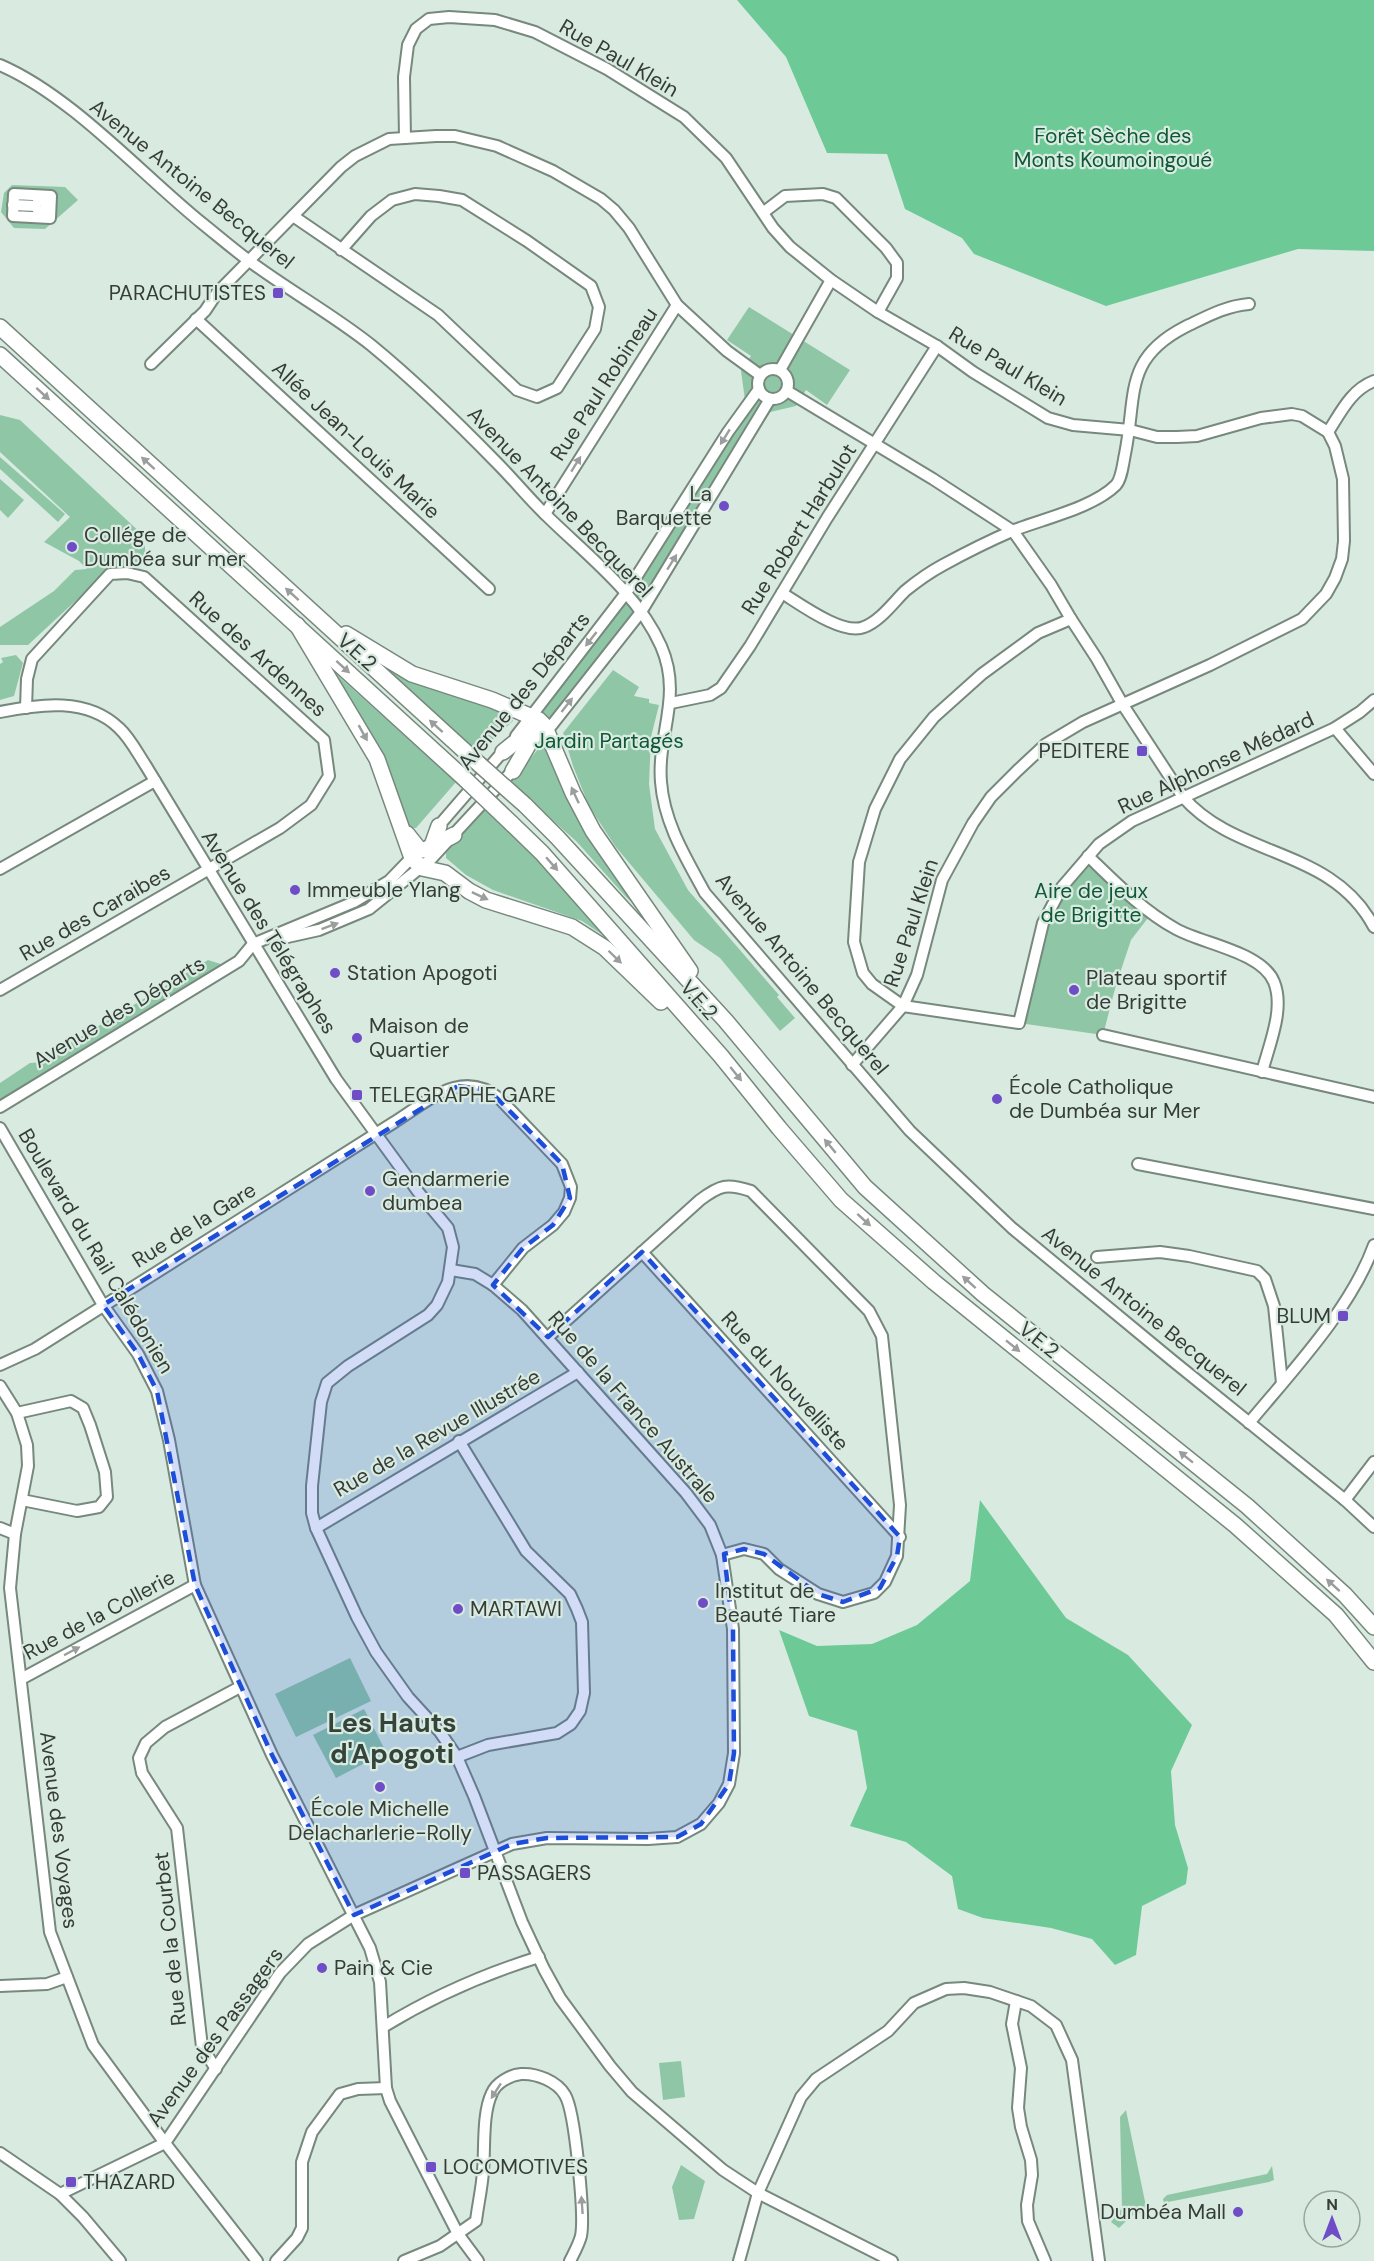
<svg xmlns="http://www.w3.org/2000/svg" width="1374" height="2261" viewBox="0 0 1374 2261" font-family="'DM Sans',sans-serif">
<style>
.green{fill:#8fc7a6}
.forest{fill:#6dca97}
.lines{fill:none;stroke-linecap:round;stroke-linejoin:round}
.minor-casing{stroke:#77887d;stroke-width:14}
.highway-casing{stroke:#77887d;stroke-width:18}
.minor{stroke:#fff;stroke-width:10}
.highway{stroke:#fff;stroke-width:15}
.highway-bridge-casing{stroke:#77887d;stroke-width:18;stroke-linecap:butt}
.highway-bridge{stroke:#fff;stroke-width:15}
.oneway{fill:#9a9e9c}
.marked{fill:#1d4ed8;fill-opacity:0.2;stroke:#1d4ed8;stroke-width:4.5;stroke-dasharray:12 8;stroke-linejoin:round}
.poi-dot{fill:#6f4dc6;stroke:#d9ebe0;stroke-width:2}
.labels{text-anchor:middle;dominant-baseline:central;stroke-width:4.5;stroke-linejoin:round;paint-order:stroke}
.street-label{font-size:21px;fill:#363d38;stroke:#d9ebe0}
.park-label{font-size:21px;fill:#0f5736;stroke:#d9ebe0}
.poi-label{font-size:21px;fill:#363d38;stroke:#d9ebe0;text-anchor:start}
.district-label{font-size:27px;font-weight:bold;fill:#35443b;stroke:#d9ebe0}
</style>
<rect width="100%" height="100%" fill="#d9ebe0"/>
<g class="green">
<path d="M12,185L65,187L78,200L45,229L14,228L1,212L4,193Z"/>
<path d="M749,307L850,370L827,405L806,390L796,406L766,413L641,612L547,731L531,716L626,593L745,400L741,371L751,356L727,340Z"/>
<path d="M0,415L20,420L145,537V558L129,568H111L28,645H0V627L54,591L75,570L87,569L79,561L44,542L70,517L0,452Z"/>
<path d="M0,457L65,514L58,522L0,469Z"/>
<path d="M0,479L24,500L8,518L0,510Z"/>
<path d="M16,655L23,663L14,696L0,700V664L3,662L1,658Z"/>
<path d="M383,669H389L420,682L507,711L513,721L479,752Z"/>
<path d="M613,670L639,687L634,696L649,699V703L659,705L651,737L649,784L655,829L688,890L779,995L777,997L795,1018L780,1031L720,958L694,940L615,846L589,806L573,766L563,733Z"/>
<path d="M337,675L456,782L416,828H410L381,756L336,679Z"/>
<path d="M544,746L548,750L646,915L626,897L577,842L511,783L538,749Z"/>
<path d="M487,808L569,890L610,940L582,921L493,890L466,875L446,858V853Z"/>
<path d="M1088,856L1151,914L1131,940L1116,985L1103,1035L1019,1023L1043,923Z"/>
<path d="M208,960L230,967L0,1107V1083L30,1063L43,1062L57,1051Z"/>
<path d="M350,1658L371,1701L296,1737L275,1694Z"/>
<path d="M364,1709L386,1752L336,1778L313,1735Z"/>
<path d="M681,2061L685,2097L663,2100L659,2063Z"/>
<path d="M1126,2110L1147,2211L1131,2216L1119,2228L1111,2222L1122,2208L1120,2117Z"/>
<path d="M681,2165L705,2181L694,2219L679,2220L672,2187Z"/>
<path d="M1272,2166L1274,2180L1269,2182L1168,2202L1169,2206L1165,2207L1163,2199L1167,2195L1267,2174Z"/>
</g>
<g class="forest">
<path d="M737,0H1374V251L1298,249L1106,306L974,254L962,238L905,209L887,154L827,153L786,57Z"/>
<path d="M980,1500L1066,1618L1128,1655L1192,1725L1171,1771L1175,1825L1188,1868L1186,1884L1142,1906L1136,1955L1115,1965L1092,1939L1051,1928L983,1918L958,1909L952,1876L906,1842L850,1826L867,1788L857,1731L809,1716L779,1630L817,1646L872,1644L917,1625L970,1581Z"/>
</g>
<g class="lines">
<g class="minor-casing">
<g id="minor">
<path d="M0,65C72,96 141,174 203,224C218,236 233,249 248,260C288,290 332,314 371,345C415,381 457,422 497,463C515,481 530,500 548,517C588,556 638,594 661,646C683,696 657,734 661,782C664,823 686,858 705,893L910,1131L1012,1228L1173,1361L1345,1500L1374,1527"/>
<path d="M405,138L404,77L408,45L416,29L429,19L449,17L495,20L535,32L607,69L684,117L726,158L773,228L790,247L831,280L878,312L937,346L973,372L1048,418L1073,425L1130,430L1157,437H1177L1197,436L1261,418L1292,414L1302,416L1328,432L1335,446L1343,479L1344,541L1342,559L1335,578L1326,594L1302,619L1210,665L1083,722L1046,744L1018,770L991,797L973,823L942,880L917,975L903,1006L852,1065"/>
<path d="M14,194L51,196L50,218L13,216Z"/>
<circle cx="40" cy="206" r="4"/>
<path d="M13,205L36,206"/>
<path d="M764,212L785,196L823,194L836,198L886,248L897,263V278L878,312"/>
<path d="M293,216L438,315L517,390L537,397L557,388L595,329L599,307L591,286L527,241L462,200L439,196L415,194L392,200L371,216L341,250"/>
<path d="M196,319L489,589"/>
<path d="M151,364L205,311L217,293L341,167L355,156L389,139L436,136H455L497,146L553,171L601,199L614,210L629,228L677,305L727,351L760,375"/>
<circle cx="773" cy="384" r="15"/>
<path d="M780,370L831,280"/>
<path d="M787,391L933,479L1013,531L1051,585L1071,619L1097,659L1123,705L1183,797C1237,859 1332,847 1374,927"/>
<path d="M1328,432C1341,412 1351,390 1374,381"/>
<path d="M545,514L677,305"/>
<path d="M782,593C800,604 843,636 864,627C880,621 893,603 905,591C916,582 930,572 943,565C965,553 989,541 1012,531C1042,519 1093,508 1116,485C1122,478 1123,463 1125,454C1137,395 1123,359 1185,327C1206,317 1225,306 1249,304"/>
<path d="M1071,619L1038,633L982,674L934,717L900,759L875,809L859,862L854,942L863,973L872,984L903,1006L1019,1023L1043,923L1062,887L1099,844L1132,821L1335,728L1360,712L1374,700"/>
<path d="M671,703L710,695L721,688L750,646L827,518L937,346"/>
<path d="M0,712C40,704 87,697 119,728C130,738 138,754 146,766L336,1079L419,1193L448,1228L453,1247L448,1282L437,1305L428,1315L348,1366L327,1383L321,1402L312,1486V1513L316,1528L357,1617L376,1652L408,1697L440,1732L457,1757L474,1796L522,1922L544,1969L560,1998L610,2066L632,2092L723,2170L758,2193L892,2261"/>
<path d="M1335,728L1374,774"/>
<path d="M544,735L641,612L770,399"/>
<path d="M516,736L626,593L728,432L759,389"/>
<path d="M436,829L506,748"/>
<path d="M1088,856C1116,883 1142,910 1176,929C1203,944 1262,952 1274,982C1285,1009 1269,1045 1262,1072"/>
<path d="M0,869L155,781"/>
<path d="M283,938L319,930L369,909L431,859L516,767"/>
<path d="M0,990L280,828L311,805L329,776L324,740L144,577L127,573L110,574L32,659L27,679L26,708"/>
<path d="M1103,1035L1374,1097"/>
<path d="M0,1107L239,961L253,944L354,902L389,881L416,853"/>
<path d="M0,1128L103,1305L138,1354L157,1391L169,1440L195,1585L272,1755L370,1948L380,1982L386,2088L390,2101L458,2234L478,2261"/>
<path d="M1138,1164L1374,1209"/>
<path d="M642,1252L900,1537"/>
<path d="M1097,1257L1160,1252L1189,1256L1257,1271L1265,1279L1274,1306L1282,1383"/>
<path d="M548,1337L700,1200C720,1185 727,1183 751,1191L869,1311L882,1336L900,1505L897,1556L885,1582L874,1593L843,1602L818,1594L779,1569L764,1554L744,1549L722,1555"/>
<path d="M0,1365L35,1349L393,1123C427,1102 462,1067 500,1099L562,1164L571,1187L570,1198L564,1212L553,1225L523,1248L493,1285"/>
<path d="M0,1386L17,1413L27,1445L28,1466L15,1534L10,1588L50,1932L93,2045L165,2143L257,2261"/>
<path d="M17,1413L71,1401L83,1408L90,1425L105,1472L107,1497L99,1507L77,1511L22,1500"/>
<path d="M1249,1423C1292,1371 1351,1309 1374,1245"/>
<path d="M1345,1500L1374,1462"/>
<path d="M0,1528L15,1534"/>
<path d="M316,1528L578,1372"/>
<path d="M21,1679L195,1585"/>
<path d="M457,1757L488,1745L557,1733L571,1724L580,1711L584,1693L582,1622L577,1609L570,1594L526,1551L459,1441"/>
<path d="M0,1986L47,1984L67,1977"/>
<path d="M1016,2001L1012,2024L1021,2068L1018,2108L1021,2127L1031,2160L1032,2175L1027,2205L1028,2221L1045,2261"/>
<path d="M383,2027C432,1997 484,1974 539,1957"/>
<path d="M216,2069L202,2047L177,1828L142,1773L139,1758L146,1743L165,1727L240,1687"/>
<path d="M0,2153L60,2194L83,2217L120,2261"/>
<path d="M60,2194L165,2143L280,1973L308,1944L354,1915L512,1844L547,1838L648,1839L677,1837L701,1824L719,1803L729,1784L734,1753L733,1629L722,1555L710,1525L686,1493L522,1310L493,1285L475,1274L451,1270"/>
<path d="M276,2261L297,2238L302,2228V2162L312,2132L340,2094L358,2089L386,2088"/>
<path d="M404,2261L440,2246L476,2221C478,2204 482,2188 483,2171C485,2149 482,2113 492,2093C496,2083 510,2075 521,2074C536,2073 557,2081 565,2095C575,2111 585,2216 581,2236C579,2244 574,2253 570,2261"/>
<path d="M739,2261L758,2193L801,2097L816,2079L888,2031L914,2003L946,1989L964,1988L990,1992L1031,2006L1056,2025L1072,2060L1099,2261"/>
</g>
</g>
<g class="highway-casing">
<g id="highway">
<path d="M0,327L480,765"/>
<path d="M0,355L466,780"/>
<path d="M297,625L377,759L412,858L422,868L445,873L469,891L486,900L572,927L605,948L661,1002"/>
<path d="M346,634L412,674L492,700L539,720L544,725L573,793L593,831L690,971"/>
<path d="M503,752L528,732L541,730"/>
<path d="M513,771L534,735L535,730L531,716"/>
<path d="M525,805L557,837L725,1020L865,1187L983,1294L1247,1506L1345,1595L1374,1627"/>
<path d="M511,823L542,853L721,1056L779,1128L841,1200L934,1282L1235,1525L1336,1615L1374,1662"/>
<path d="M407,834L419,849L425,850L454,835"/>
<path d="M430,851L439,826"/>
</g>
</g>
<use href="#minor" class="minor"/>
<use href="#highway" class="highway"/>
<g class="highway-bridge-casing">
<g id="highway-bridge">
<path d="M480,765L525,805"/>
<path d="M466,780L511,823"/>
</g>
</g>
<use href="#highway-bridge" class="highway-bridge"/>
</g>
<defs><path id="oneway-solid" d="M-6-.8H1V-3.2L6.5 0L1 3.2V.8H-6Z" transform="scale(1.5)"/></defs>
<g class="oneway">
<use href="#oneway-solid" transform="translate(43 394) rotate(42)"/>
<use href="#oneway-solid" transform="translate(725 437) rotate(122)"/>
<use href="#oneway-solid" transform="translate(148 463) rotate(-138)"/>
<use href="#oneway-solid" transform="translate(576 464) rotate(-58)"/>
<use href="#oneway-solid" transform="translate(672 562) rotate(-58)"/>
<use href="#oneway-solid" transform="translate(292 594) rotate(-138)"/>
<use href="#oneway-solid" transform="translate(591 639) rotate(128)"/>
<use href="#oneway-solid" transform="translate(343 667) rotate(42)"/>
<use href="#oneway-solid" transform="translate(567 705) rotate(-52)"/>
<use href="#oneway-solid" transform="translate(436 726) rotate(-138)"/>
<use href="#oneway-solid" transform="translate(363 733) rotate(61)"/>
<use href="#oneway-solid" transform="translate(575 795) rotate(-115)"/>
<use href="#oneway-solid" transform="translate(552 864) rotate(49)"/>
<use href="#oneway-solid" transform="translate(480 896) rotate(25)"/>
<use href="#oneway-solid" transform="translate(330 926) rotate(-20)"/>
<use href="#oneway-solid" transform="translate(615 957) rotate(44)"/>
<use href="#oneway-solid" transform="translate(736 1074) rotate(51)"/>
<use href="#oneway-solid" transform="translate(830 1146) rotate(-130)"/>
<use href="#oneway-solid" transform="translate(864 1220) rotate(42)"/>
<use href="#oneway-solid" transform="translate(969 1282) rotate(-138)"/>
<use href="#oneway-solid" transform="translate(1013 1346) rotate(39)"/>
<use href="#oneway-solid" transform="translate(1186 1457) rotate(-141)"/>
<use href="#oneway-solid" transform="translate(1333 1585) rotate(-138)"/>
<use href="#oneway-solid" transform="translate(72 1651) rotate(-28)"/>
<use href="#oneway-solid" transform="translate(496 2091) rotate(123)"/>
<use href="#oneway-solid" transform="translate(582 2205) rotate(-94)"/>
</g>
<path class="marked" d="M458,1086L489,1090L562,1164L570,1198L553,1225L523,1248L493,1285L548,1337L642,1252L900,1537L897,1556L880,1588L843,1602L818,1594L764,1554L744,1549L724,1554L733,1629L734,1753L729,1784L701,1824L677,1837L547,1838L512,1844L354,1915L272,1755L195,1585L157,1391L138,1354L103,1305Z"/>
<g class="poi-dot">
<rect x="272" y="287" width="12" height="12" rx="3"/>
<circle cx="724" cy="506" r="6"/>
<circle cx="72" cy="547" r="6"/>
<rect x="1136" y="745" width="12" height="12" rx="3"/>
<circle cx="295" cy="890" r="6"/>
<circle cx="335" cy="973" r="6"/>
<circle cx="1074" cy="990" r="6"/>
<circle cx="357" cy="1038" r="6"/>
<rect x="351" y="1089" width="12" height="12" rx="3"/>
<circle cx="997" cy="1099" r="6"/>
<circle cx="370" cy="1191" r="6"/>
<rect x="1337" y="1310" width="12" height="12" rx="3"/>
<circle cx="703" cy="1603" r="6"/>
<circle cx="458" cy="1609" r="6"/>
<circle cx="380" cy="1787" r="6"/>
<rect x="459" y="1867" width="12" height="12" rx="3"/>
<circle cx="322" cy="1968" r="6"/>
<rect x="425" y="2161" width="12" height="12" rx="3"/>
<rect x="65" y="2176" width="12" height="12" rx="3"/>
<circle cx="1238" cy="2212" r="6"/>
</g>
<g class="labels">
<g class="street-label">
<text transform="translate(619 58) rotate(30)">Rue Paul Klein</text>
<text transform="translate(192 184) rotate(39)">Avenue Antoine Becquerel</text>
<text transform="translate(1008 366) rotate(31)">Rue Paul Klein</text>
<text transform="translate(604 384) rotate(-57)">Rue Paul Robineau</text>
<text transform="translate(356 440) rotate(43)">Allée Jean-Louis Marie</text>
<text transform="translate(560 502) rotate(46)">Avenue Antoine Becquerel</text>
<text transform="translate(799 529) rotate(-58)">Rue Robert Harbulot</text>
<text transform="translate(357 652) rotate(42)">V.E.2</text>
<text transform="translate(258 654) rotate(42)">Rue des Ardennes</text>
<text transform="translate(524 691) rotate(-51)">Avenue des Départs</text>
<text transform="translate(1216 763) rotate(-25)">Rue Alphonse Médard</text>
<text transform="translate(95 913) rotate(-30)">Rue des Caraibes</text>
<text transform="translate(911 923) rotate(-72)">Rue Paul Klein</text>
<text transform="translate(269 932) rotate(58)">Avenue des Télégraphes</text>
<text transform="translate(802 974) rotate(50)">Avenue Antoine Becquerel</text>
<text transform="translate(699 1000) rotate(49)">V.E.2</text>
<text transform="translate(119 1012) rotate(-31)">Avenue des Départs</text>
<text transform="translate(194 1225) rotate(-32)">Rue de la Gare</text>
<text transform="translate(96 1251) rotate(59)">Boulevard du Rail Calédonien</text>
<text transform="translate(1144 1311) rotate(39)">Avenue Antoine Becquerel</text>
<text transform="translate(1039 1340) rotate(39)">V.E.2</text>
<text transform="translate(785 1381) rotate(48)">Rue du Nouvelliste</text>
<text transform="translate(633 1407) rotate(49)">Rue de la France Australe</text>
<text transform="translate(437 1433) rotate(-30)">Rue de la Revue Illustrée</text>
<text transform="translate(99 1615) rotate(-28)">Rue de la Collerie</text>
<text transform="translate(59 1830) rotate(83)">Avenue des Voyages</text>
<text transform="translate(170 1939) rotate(-96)">Rue de la Courbet</text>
<text transform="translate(215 2037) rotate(-54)">Avenue des Passagers</text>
</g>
<g class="park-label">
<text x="1113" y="136">Forêt Sèche des<tspan x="1113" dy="24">Monts Koumoingoué</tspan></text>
<text x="609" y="741">Jardin Partagés</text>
<text x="1091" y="891">Aire de jeux<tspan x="1091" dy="24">de Brigitte</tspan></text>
</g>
<g class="poi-label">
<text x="266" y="293" text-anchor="end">PARACHUTISTES</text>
<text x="712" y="494" text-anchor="end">La<tspan x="712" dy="24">Barquette</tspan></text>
<text x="84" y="535">Collége de<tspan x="84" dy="24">Dumbéa sur mer</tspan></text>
<text x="1130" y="751" text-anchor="end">PEDITERE</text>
<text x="307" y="890">Immeuble Ylang</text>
<text x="347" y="973">Station Apogoti</text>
<text x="1086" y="978">Plateau sportif<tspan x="1086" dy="24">de Brigitte</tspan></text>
<text x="369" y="1026">Maison de<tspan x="369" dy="24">Quartier</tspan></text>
<text x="1009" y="1087">École Catholique<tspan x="1009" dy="24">de Dumbéa sur Mer</tspan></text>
<text x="369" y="1095">TELEGRAPHE GARE</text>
<text x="382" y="1179">Gendarmerie<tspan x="382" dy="24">dumbea</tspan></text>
<text x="1331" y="1316" text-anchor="end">BLUM</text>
<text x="715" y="1591">Institut de<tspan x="715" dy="24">Beauté Tiare</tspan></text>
<text x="470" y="1609">MARTAWI</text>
<text x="380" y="1809" text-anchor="middle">École Michelle<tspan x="380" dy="24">Delacharlerie-Rolly</tspan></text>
<text x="477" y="1873">PASSAGERS</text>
<text x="334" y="1968">Pain &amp; Cie</text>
<text x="443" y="2167">LOCOMOTIVES</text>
<text x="83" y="2182">THAZARD</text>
<text x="1226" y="2212" text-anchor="end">Dumbéa Mall</text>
</g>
<g class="district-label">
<text x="392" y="1722">Les Hauts<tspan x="392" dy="31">d'Apogoti</tspan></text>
</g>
</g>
<g transform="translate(1332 2219)"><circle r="28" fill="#d9ebe0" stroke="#98a59d" stroke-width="1.5"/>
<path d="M0-4.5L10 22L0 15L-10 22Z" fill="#6f4dc6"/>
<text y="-9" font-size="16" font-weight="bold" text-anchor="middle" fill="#363d38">N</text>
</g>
</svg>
